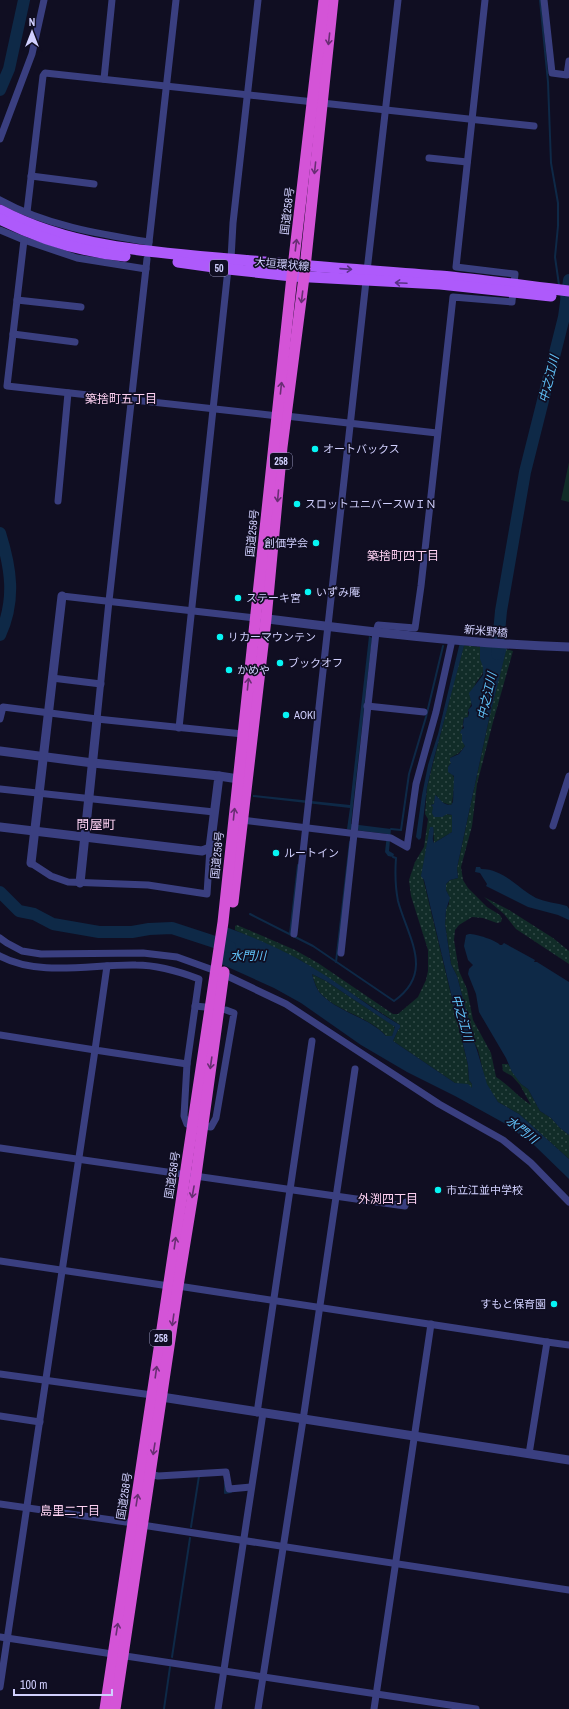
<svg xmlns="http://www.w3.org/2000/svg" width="569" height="1709" viewBox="0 0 569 1709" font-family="'Archivo Narrow','Noto Sans JP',sans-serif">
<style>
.grass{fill:url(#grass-dots)}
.garden{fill:#112c28}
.water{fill:#0e2947;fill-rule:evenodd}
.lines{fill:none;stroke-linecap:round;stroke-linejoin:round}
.stream{stroke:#0e2947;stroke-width:2}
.river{stroke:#0e2947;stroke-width:12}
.minor{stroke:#3a3f80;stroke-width:7}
.tertiary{stroke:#3a3f80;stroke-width:9}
.primary{stroke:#ae5afb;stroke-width:11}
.trunk{stroke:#d454d7;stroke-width:11}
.oneway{stroke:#682e73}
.oneway2{stroke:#573084}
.poi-dot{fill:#06f5f4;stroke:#100e22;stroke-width:1.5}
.labels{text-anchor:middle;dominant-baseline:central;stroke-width:3.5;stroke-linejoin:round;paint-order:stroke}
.shield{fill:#100e22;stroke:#9796bc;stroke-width:1}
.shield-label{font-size:10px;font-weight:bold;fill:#d1d0fe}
.street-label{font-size:11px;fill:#d1d0fe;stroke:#100e22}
.poi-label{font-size:11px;fill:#d1d0fe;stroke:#100e22;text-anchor:start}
.water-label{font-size:12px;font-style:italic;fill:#61c4fb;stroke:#100e22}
.neighbourhood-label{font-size:12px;fill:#fed2f3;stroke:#100e22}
.quarter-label{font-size:13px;fill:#fed2f3;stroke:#100e22}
</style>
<defs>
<pattern id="grass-dots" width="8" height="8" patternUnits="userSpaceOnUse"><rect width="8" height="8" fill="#112c28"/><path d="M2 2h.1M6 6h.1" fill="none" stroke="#334a48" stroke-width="1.8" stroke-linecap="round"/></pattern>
</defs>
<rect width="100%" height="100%" fill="#100e22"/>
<g class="grass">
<path d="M464,645L480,647C480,654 482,659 483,666C485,675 478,678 475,685C472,694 474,703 468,710V717L464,718C462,727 461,737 465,746L459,753L450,758L451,763L448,767L449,773L452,774L455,779L452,804L450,805L441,802L436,795L434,804L431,805L446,814L452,815V832L434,843L433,827L423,878L468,1065L469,1080L472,1084V1089L455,1083L393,1041L398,1030L400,1028V1025L300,960L235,930V926L237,925L295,950L318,963L393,1014H398L418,997L426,980L428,971V950L411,896L409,880L415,862L424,847L428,819L425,814L427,787L454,681Z"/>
<path d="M506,649L513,651L493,722L477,784L472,826L461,867L463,880L468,888L487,907L500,915L502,919L501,922L497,923L483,918L472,917L459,925L455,930L454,940L459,971L467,989L473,1020L491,1053L496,1077C509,1085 518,1097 531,1105L520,1085L512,1076L503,1071L502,1064H508L521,1084L528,1089L540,1111L551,1118L560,1128L569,1135V1159L519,1114L498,1102L486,1084L478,1050L474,1042V1035L470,1025L457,976L451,964L445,924L446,909L449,904V896L446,890V884L450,880L458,878L457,868L489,719Z"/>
<path d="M484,897L509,910L553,938L569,951V964L516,929L504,914Z"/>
<path d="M312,974L326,981L394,1026L395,1029L392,1036H386C370,1017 338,1012 321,994C316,988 314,981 312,974Z"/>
</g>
<path class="garden" d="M569,462V502L561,500Z"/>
<g class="water">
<path d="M369,636L372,638L351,824L391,829L389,851L394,854L393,857L388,856L385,852L387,834L347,829L350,808L253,797V795L350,805Z"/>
<path d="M460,642H465L433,762L427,787L421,838L419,840L416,837L422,795L428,765L438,734Z"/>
<path d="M480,644L507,647L489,719L457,868L458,878L450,880L446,884V890L450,898L446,910L445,924L451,964L457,976L470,1025L474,1035V1042L477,1050L487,1084L498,1102L519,1114L569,1159V1179L534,1145L504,1123L455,1096L407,1072L361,1045L301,1003L274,988L221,964L226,927C258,939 289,952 318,971C346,988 372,1009 400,1025V1028L398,1030L393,1041L455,1083L468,1084L472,1088V1084L469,1080L468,1065L424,880L421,876L430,827H433C435,832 431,838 434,843L452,832V815L447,814L442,817H434L432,813L433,807L431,805L434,804L435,795C441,799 442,805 451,805L453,802L454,776L448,772V767L451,763L450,761V758L459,754L465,746L462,741V734L460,733L461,730L464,728L463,725L464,718L468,717L469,713L468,710L472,706L469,693L483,675V667L480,659ZM312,974L326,981L395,1027L392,1036H386C369,1017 339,1013 321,994C316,989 314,981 312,974Z"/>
<path d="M476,867H480L481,869C504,869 517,888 536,898C545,902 557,903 567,906L569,909V920L558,915L528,907L486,886L487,884L480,873L475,872Z"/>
<path d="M469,934C476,934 496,940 500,945H502L504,943L535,960L534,962H537L569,982V1135L560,1128L551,1118L540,1111L528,1089L521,1084L512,1072L506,1058L479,1012L476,994L468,974L469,969L473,965L468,960L464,946L466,935Z"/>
</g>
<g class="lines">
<g class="stream">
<path d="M540,0L548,82L551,163L558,203V226L555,257L559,285"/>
<path d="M561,294L564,317"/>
<path d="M391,829L401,830L409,774L426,717L443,646"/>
<path d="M250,914L313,946L394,1001C435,972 408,938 398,901C395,886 395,872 396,858L393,857"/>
<path d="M290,934L298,865"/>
<path d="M336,962L350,842"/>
<path d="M225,1483V1493L231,1492"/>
<path d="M191,1527L199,1476"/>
<path d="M172,1657L190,1538"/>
<path d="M164,1709L170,1667"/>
</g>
<g class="river">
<path d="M0,90L9,69L24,0"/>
<path d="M0,533C11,568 16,600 0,635"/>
<path d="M497,654L501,611L525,472L564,317L569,280"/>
<path d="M0,892L19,911L34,914L53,924L99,932H132L149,929L172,928L230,947"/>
</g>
<g class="minor">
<path d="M544,0L552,73L567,75L569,61"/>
<path d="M104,79L112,0"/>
<path d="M322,103L534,126"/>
<path d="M0,139L32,54L44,0"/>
<path d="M429,158L467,162"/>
<path d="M31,176L94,184"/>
<path d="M0,200C45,225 98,234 149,242"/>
<path d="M27,212L43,76L45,73L314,102"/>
<path d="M0,230L24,240L77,258L146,269"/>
<path d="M24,240L7,386L278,416"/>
<path d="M148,251L176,0"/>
<path d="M231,259L233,223L258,0"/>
<path d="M367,271L398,0"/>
<path d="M17,300L81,307"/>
<path d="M13,334L75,342"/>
<path d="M286,416L437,433"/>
<path d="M58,501L68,393"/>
<path d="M62,596L255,618"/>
<path d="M52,678L101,684"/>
<path d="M367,706L424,712"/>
<path d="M0,719L3,707L97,719L243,734"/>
<path d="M97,719L109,601L147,259"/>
<path d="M179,728L228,269"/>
<path d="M0,789L214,812"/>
<path d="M242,820L391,838L407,847L416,784L436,712L452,640"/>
<path d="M553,826L569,776"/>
<path d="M31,863L51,876L68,882L148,885L207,894L210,848"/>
<path d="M294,934L366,281"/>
<path d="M0,938L7,943L22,951L41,954L143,953L177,957L216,971"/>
<path d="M341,953L376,632L378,625L415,628L421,586L453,297L512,302V301L515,274L456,267L485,0"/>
<path d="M0,956C39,977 93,964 136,965C158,965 178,971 199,979L187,1064L184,1116L187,1124L193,1125"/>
<path d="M107,966L95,1050L187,1064"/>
<path d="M223,974L286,1004L439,1104L503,1140L531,1163L569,1202"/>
<path d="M195,1006L205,1007"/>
<path d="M0,1035L95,1050L0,1687"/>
<path d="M203,1126L211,1127L216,1118L234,1013L226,1010"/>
<path d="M0,1148L405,1206L406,1202"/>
<path d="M0,1261L169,1286"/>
<path d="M178,1286L547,1342"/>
<path d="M0,1374L152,1395"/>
<path d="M257,1413L312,1041"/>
<path d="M0,1416L40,1422"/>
<path d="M529,1454L547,1342L569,1345"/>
<path d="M150,1474L158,1476L226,1472L229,1489L251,1487"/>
<path d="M0,1504L133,1523"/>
<path d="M142,1525L569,1590"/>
<path d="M0,1637L476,1709"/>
<path d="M218,1709L263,1413"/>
<path d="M258,1709L303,1420L355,1069"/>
<path d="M374,1709L431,1324"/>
</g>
<g class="tertiary">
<path d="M260,618C363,631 466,644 569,647"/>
<path d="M0,751L93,763L219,776L210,848L202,851L0,827"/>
<path d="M219,776L245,780"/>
<path d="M31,863L62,596"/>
<path d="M80,883L97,719"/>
<path d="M155,1396L569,1460"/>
</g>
<g class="primary">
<path d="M0,210C78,251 167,253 253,261C315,267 378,271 440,276C483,280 526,286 569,291"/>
<path d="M0,219C38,238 83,252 125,256"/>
<path d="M178,262L228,269L292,276L440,284L551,296"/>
</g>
<g class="trunk">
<path d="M233,902L266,619L282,447L304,277L333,0"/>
<path d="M105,1709L223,922L292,276L324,0"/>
<path d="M115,1709L178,1286L196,1175L224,972"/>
</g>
</g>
<defs><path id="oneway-shaft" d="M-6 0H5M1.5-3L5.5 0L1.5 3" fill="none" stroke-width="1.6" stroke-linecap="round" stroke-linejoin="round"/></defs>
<g class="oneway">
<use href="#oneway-shaft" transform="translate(329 39) rotate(96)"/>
<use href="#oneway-shaft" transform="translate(315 168) rotate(96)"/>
<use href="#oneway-shaft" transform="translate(296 245) rotate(-83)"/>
<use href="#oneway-shaft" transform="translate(302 297) rotate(97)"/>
<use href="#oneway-shaft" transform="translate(281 388) rotate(-84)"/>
<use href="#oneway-shaft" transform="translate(278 496) rotate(95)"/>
<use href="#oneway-shaft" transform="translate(248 684) rotate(-84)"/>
<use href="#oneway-shaft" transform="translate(234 814) rotate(-84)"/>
<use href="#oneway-shaft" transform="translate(211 1063) rotate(98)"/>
<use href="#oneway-shaft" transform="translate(193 1192) rotate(100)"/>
<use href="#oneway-shaft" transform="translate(175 1243) rotate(-82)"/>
<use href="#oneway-shaft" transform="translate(173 1320) rotate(98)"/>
<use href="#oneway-shaft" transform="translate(156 1372) rotate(-82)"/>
<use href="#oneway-shaft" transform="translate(154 1449) rotate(99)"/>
<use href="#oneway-shaft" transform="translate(137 1500) rotate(-81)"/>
<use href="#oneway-shaft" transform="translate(117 1629) rotate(-81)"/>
</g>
<g class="oneway2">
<use href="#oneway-shaft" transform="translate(346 269) rotate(4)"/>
<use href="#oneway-shaft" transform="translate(401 283) rotate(-177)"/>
</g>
<g class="poi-dot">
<circle cx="315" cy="449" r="4"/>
<circle cx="297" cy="504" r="4"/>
<circle cx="316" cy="543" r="4"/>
<circle cx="308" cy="592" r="4"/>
<circle cx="238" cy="598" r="4"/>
<circle cx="220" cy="637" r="4"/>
<circle cx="280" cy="663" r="4"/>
<circle cx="229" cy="670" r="4"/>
<circle cx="286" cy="715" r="4"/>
<circle cx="276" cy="853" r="4"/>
<circle cx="438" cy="1190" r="4"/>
<circle cx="554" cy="1304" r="4"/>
</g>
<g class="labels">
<g class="shield">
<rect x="210" y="260" width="18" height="16" rx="3"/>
<rect x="270" y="453" width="22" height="16" rx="3"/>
<rect x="150" y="1330" width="22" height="16" rx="3"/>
</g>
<g class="shield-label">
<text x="219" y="268">50</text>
<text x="281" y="461">258</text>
<text x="161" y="1338">258</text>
</g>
<g class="street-label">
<text transform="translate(287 211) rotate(-83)">国道258号</text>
<text transform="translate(282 264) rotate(5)">大垣環状線</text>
<text transform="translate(252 533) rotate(-84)">国道258号</text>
<text transform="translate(486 631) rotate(5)">新米野橋</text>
<text transform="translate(217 855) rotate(-84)">国道258号</text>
<text transform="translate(172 1175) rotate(-81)">国道258号</text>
<text transform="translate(124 1496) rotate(-81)">国道258号</text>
</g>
<g class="poi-label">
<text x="323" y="449">オートバックス</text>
<text x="305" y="504">スロットユニバースＷＩＮ</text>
<text x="308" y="543" text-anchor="end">創価学会</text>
<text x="316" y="592">いずみ庵</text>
<text x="246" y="598">ステーキ宮</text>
<text x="228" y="637">リカーマウンテン</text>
<text x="288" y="663">ブックオフ</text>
<text x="237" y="670">かめや</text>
<text x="294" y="715">AOKI</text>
<text x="284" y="853">ルートイン</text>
<text x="446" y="1190">市立江並中学校</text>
<text x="546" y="1304" text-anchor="end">すもと保育園</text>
</g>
<g class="water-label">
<text transform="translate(549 379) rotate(-76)">中之江川</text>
<text transform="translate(487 696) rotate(-77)">中之江川</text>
<text x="248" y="956">水門川</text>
<text transform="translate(462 1018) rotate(74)">中之江川</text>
<text transform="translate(522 1130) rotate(38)">水門川</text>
</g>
<g class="neighbourhood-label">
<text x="121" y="399">築捨町五丁目</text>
<text x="403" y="556">築捨町四丁目</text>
<text x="388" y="1199">外渕四丁目</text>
<text x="70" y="1511">島里二丁目</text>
</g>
<g class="quarter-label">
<text x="96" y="824">問屋町</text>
</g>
</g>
<g transform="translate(32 32)" stroke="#100e22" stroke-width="3" paint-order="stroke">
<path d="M0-3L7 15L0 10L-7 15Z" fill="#d1d0fe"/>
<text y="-6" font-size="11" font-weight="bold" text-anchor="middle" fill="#d1d0fe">N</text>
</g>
<path d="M14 1689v6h98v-6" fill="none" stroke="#d1d0fe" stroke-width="2"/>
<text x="20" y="1689" font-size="12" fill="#d1d0fe" stroke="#100e22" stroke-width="3" paint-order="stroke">100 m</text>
</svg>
